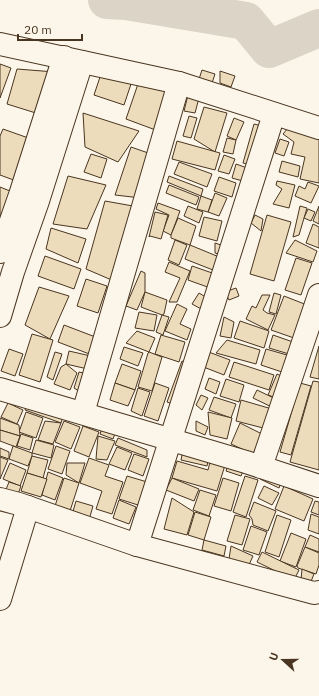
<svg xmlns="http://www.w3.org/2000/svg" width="319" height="696" viewBox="0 0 319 696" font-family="'IBM Plex Sans',sans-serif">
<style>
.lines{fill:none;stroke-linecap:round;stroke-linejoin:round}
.river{stroke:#dcd4c6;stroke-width:38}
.building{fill:#ecdcbc;stroke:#4a3520}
.minor-casing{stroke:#4a3520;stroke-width:24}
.minor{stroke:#fbf6e9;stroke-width:22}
</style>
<rect width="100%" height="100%" fill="#fbf6e9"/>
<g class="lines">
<path class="river" d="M107,0L126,1L246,21L269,49L319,28"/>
</g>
<g class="building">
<path d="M0,64L11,68L0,98Z"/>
<path d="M17,69L55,72L39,114L7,104Z"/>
<path d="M202,70L215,74L212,83L199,79Z"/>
<path d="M220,71L235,76L231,87L220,83Z"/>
<path d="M101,74L131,84L124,105L94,95Z"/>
<path d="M139,81L173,94L161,132L126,119Z"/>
<path d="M189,91L200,94L195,113L184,111Z"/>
<path d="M204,107L227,113L215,152L194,139Z"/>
<path d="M83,113L139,131L118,162L85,147Z"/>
<path d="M189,116L197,118L191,138L183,136Z"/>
<path d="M234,118L244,122L236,140L227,136Z"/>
<path d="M254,124L266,127L255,166L243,163Z"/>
<path d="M288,128L319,135V183L300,179L305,157L291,154L294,142L283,134Z"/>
<path d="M3,129L34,140L19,182L0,175V136Z"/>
<path d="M227,138L236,140L233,154L223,152Z"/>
<path d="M280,139L289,142L284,156L275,153Z"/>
<path d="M177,141L220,153L215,170L172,159Z"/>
<path d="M131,147L154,155L141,198L115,195Z"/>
<path d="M91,154L107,159L101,178L84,172Z"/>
<path d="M224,155L235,159L229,174L218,171Z"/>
<path d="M282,161L300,166L298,177L279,172Z"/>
<path d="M179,162L212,174L207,187L174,174Z"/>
<path d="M236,164L253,170L250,183L232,178Z"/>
<path d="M68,176L106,185L87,229L53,224Z"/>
<path d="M169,176L203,189L201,196L167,182Z"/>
<path d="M219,177L236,183L232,197L214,191Z"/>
<path d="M277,181L295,185L289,208L273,204L282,189L276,185Z"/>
<path d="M308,182L319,186L311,203L295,196L299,186L305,189Z"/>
<path d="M169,185L199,197L196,205L166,193Z"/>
<path d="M0,187L20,195L9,217L0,215Z"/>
<path d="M215,193L227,198L219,216L208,212Z"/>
<path d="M201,196L212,200L208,212L197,209Z"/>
<path d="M105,201L133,206L114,281L86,269Z"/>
<path d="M158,203L180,211L171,235L163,231L169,215L156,209Z"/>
<path d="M188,206L203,212L199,223L184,216Z"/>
<path d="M300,206L307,208L299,235L293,237Z"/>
<path d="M319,206V224L313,221Z"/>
<path d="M308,209L315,212L311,221L304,218Z"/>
<path d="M155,212L168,215L161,239L150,236L149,237Z"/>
<path d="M255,215L263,219L261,231L251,223Z"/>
<path d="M267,215L291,222L274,281L250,274Z"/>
<path d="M204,217L222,221L217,241L199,236Z"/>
<path d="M178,218L196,226L190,245L171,238V235Z"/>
<path d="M313,224L319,227V248L306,243Z"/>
<path d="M51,228L86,239L78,263L46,249Z"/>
<path d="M175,240L187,245L179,265L168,260Z"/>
<path d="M295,240L317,251L313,262L286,253Z"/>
<path d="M215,243L227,247L224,256L215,253Z"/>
<path d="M190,245L224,259L218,272L185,259Z"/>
<path d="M45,256L81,269L74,289L38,276Z"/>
<path d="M296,258L312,263L301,295L285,290Z"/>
<path d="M169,262L190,271L177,302H169L180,278L165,272Z"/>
<path d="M192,266L218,275L213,289L188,280Z"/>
<path d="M141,271L145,273V292L137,310L126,306Z"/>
<path d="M86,279L107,286L98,313L77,306Z"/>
<path d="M39,287L69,296L50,339L25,325Z"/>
<path d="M236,288L239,296L229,300L225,292Z"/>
<path d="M145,292L167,300L164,314L162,315L141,307Z"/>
<path d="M199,293L209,299L203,310L192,304Z"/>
<path d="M274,293L281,295L276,314L269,312Z"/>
<path d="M262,295H270L263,310L267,313L275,315L268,330L246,319L252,306L256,308Z"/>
<path d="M284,296L307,305L294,338L271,330Z"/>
<path d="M177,304L187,309L180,324L191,329L187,340L165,331Z"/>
<path d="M139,312L157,315L154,331L135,328Z"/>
<path d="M162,315L169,317L163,335L156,332Z"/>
<path d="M224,317L234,322L231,338L220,336Z"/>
<path d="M240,321L269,331L264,348L234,338Z"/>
<path d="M64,325L98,338L92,355L58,342Z"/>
<path d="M137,331L155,338L149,352L126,343Z"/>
<path d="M32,334L53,340L40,382L19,375Z"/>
<path d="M161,335L185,342L179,362L155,354Z"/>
<path d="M273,335L293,342L289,354L269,348Z"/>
<path d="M227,340L260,350L256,364L216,353Z"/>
<path d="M319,346V379L310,377Z"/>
<path d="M124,347L143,353L138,366L120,359Z"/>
<path d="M9,349L23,354L15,376L1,371Z"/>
<path d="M266,349L287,355L282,372L261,365Z"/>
<path d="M69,351L95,357L92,370L66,364Z"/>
<path d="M206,351L230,360L224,375L201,366Z"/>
<path d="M55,352L62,354L53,380L47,377Z"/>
<path d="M149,352L162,357L152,391L138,387L148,353Z"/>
<path d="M182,361L192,365L178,406L167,402Z"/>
<path d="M234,362L274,375L269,390L229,377Z"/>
<path d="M66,364L77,373L70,390L54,384L61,367Z"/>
<path d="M122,364L141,371L135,390L115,383Z"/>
<path d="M79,372L88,374L82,393L74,388Z"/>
<path d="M277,374L288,379L279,399L268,395Z"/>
<path d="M209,378L220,382L216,394L205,389Z"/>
<path d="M226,379L244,385L239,402L220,396Z"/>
<path d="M313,381L319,382V470L290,462Z"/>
<path d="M115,383L135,390L128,406L110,400Z"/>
<path d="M155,383L169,388L158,421L144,416Z"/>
<path d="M300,383L311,386L291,455L280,452Z"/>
<path d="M138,388L150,392L142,416L131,411Z"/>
<path d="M257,390L282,402L278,410L253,398Z"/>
<path d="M201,395L208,398L202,410L196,405Z"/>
<path d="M214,397L236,404L231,418L209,410Z"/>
<path d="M29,398L65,411L61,423L25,410Z"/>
<path d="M241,400L272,409L267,429L236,421Z"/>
<path d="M8,403L23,410L17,424L1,417Z"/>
<path d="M26,412L43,418L36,438L19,432Z"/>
<path d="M208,412L232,418L227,439L210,435Z"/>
<path d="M0,418L19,425L20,436L0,430Z"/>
<path d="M45,421L61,423L53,444L38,440Z"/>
<path d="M64,421L80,427L71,449L55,442Z"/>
<path d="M196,421L208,427L205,435L196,431Z"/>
<path d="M104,423L117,428L113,439L100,434Z"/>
<path d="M240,423L262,434L253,454L231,444Z"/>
<path d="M83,426L99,432L89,457L74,451Z"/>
<path d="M0,430L20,436L16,447L0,441Z"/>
<path d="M21,434L33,438L30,450L17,446Z"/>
<path d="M98,436L115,441L107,460L96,459Z"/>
<path d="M118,438L147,450V457L115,445Z"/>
<path d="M36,440L54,445L51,458L32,453Z"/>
<path d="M13,446L32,453V456L28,466L9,459Z"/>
<path d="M56,446L70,451L62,474L48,469Z"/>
<path d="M117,447L132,453L125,470L109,464Z"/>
<path d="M0,448L9,452V459L0,456Z"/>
<path d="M183,450L209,456L207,466L181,460Z"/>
<path d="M134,454L149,459L143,476L128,470Z"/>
<path d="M32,456L48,460L43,478L27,473Z"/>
<path d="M0,457L8,460L0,479Z"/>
<path d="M89,458L109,465L105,476L123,482L112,514L96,509L102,491L80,483Z"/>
<path d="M211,458L226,462L217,491L172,478L177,461L208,470Z"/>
<path d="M10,463L26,470L20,486L3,479Z"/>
<path d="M67,463H85L79,483L66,475Z"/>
<path d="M229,463L244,469L241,476L226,471Z"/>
<path d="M48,472L63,478L55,500L42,495Z"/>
<path d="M264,472L282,480L279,488L260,479Z"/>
<path d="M27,473L47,479L41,497L21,491Z"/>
<path d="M127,476L154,484L142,520L134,517L138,505L119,499Z"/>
<path d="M245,476L258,480L246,517L233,512Z"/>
<path d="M64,478L79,483L70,511L55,506Z"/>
<path d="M172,478L199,489L194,501L166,490Z"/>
<path d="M223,478L239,483L231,511L214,506Z"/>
<path d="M9,482L21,486L17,497L5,492Z"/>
<path d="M264,486L279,493L272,505L258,498Z"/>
<path d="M284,486L313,499L304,521L275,509Z"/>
<path d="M200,490L216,495L209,516L193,510Z"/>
<path d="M172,498L194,512L187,535L164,529Z"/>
<path d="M119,500L136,507L129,524L113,518Z"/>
<path d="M76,501L93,506L89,520L72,515Z"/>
<path d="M315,501L319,502V515L311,512Z"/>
<path d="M254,502L276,511L268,531L253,525L252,519L249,515Z"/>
<path d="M195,512L211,517L204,540L188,535Z"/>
<path d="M311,514L319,517V534L308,530Z"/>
<path d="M235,515L250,519L242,545L227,541Z"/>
<path d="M277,515L291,520L279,557L265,552Z"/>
<path d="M251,526L267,532L259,555L243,550Z"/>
<path d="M291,533L306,539L296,567L280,561Z"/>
<path d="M310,535L319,539V552L305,547Z"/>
<path d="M204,540L226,546L224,556L202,550Z"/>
<path d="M231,546L253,556L248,567L229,559Z"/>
<path d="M305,547L319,553V565L316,574L298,568L297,566Z"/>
<path d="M262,552L299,570L294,580L257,562Z"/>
<path d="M302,569L314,574L310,584L301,580Z"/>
</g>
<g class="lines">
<g class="minor-casing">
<g id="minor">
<path d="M0,44L179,83L319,128"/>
<path d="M0,252L20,195L64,57"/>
<path d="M0,316L13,272L38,201L82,62"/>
<path d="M0,389L246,462L319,486"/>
<path d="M83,413L179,83"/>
<path d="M261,467L319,295"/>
<path d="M0,499L19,504L137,545L314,593L319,592"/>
<path d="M137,545L274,114"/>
<path d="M0,599L28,507"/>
</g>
</g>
<use href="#minor" class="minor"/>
</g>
<g transform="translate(283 660) rotate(291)" stroke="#fbf6e9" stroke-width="3" paint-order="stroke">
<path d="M0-3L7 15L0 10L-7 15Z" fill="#4a3520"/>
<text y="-6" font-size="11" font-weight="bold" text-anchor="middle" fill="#4a3520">U</text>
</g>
<path d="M18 34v6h64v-6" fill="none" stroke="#4a3520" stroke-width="2"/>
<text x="24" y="34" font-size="12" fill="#4a3520" stroke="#fbf6e9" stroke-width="3" paint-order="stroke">20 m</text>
</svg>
